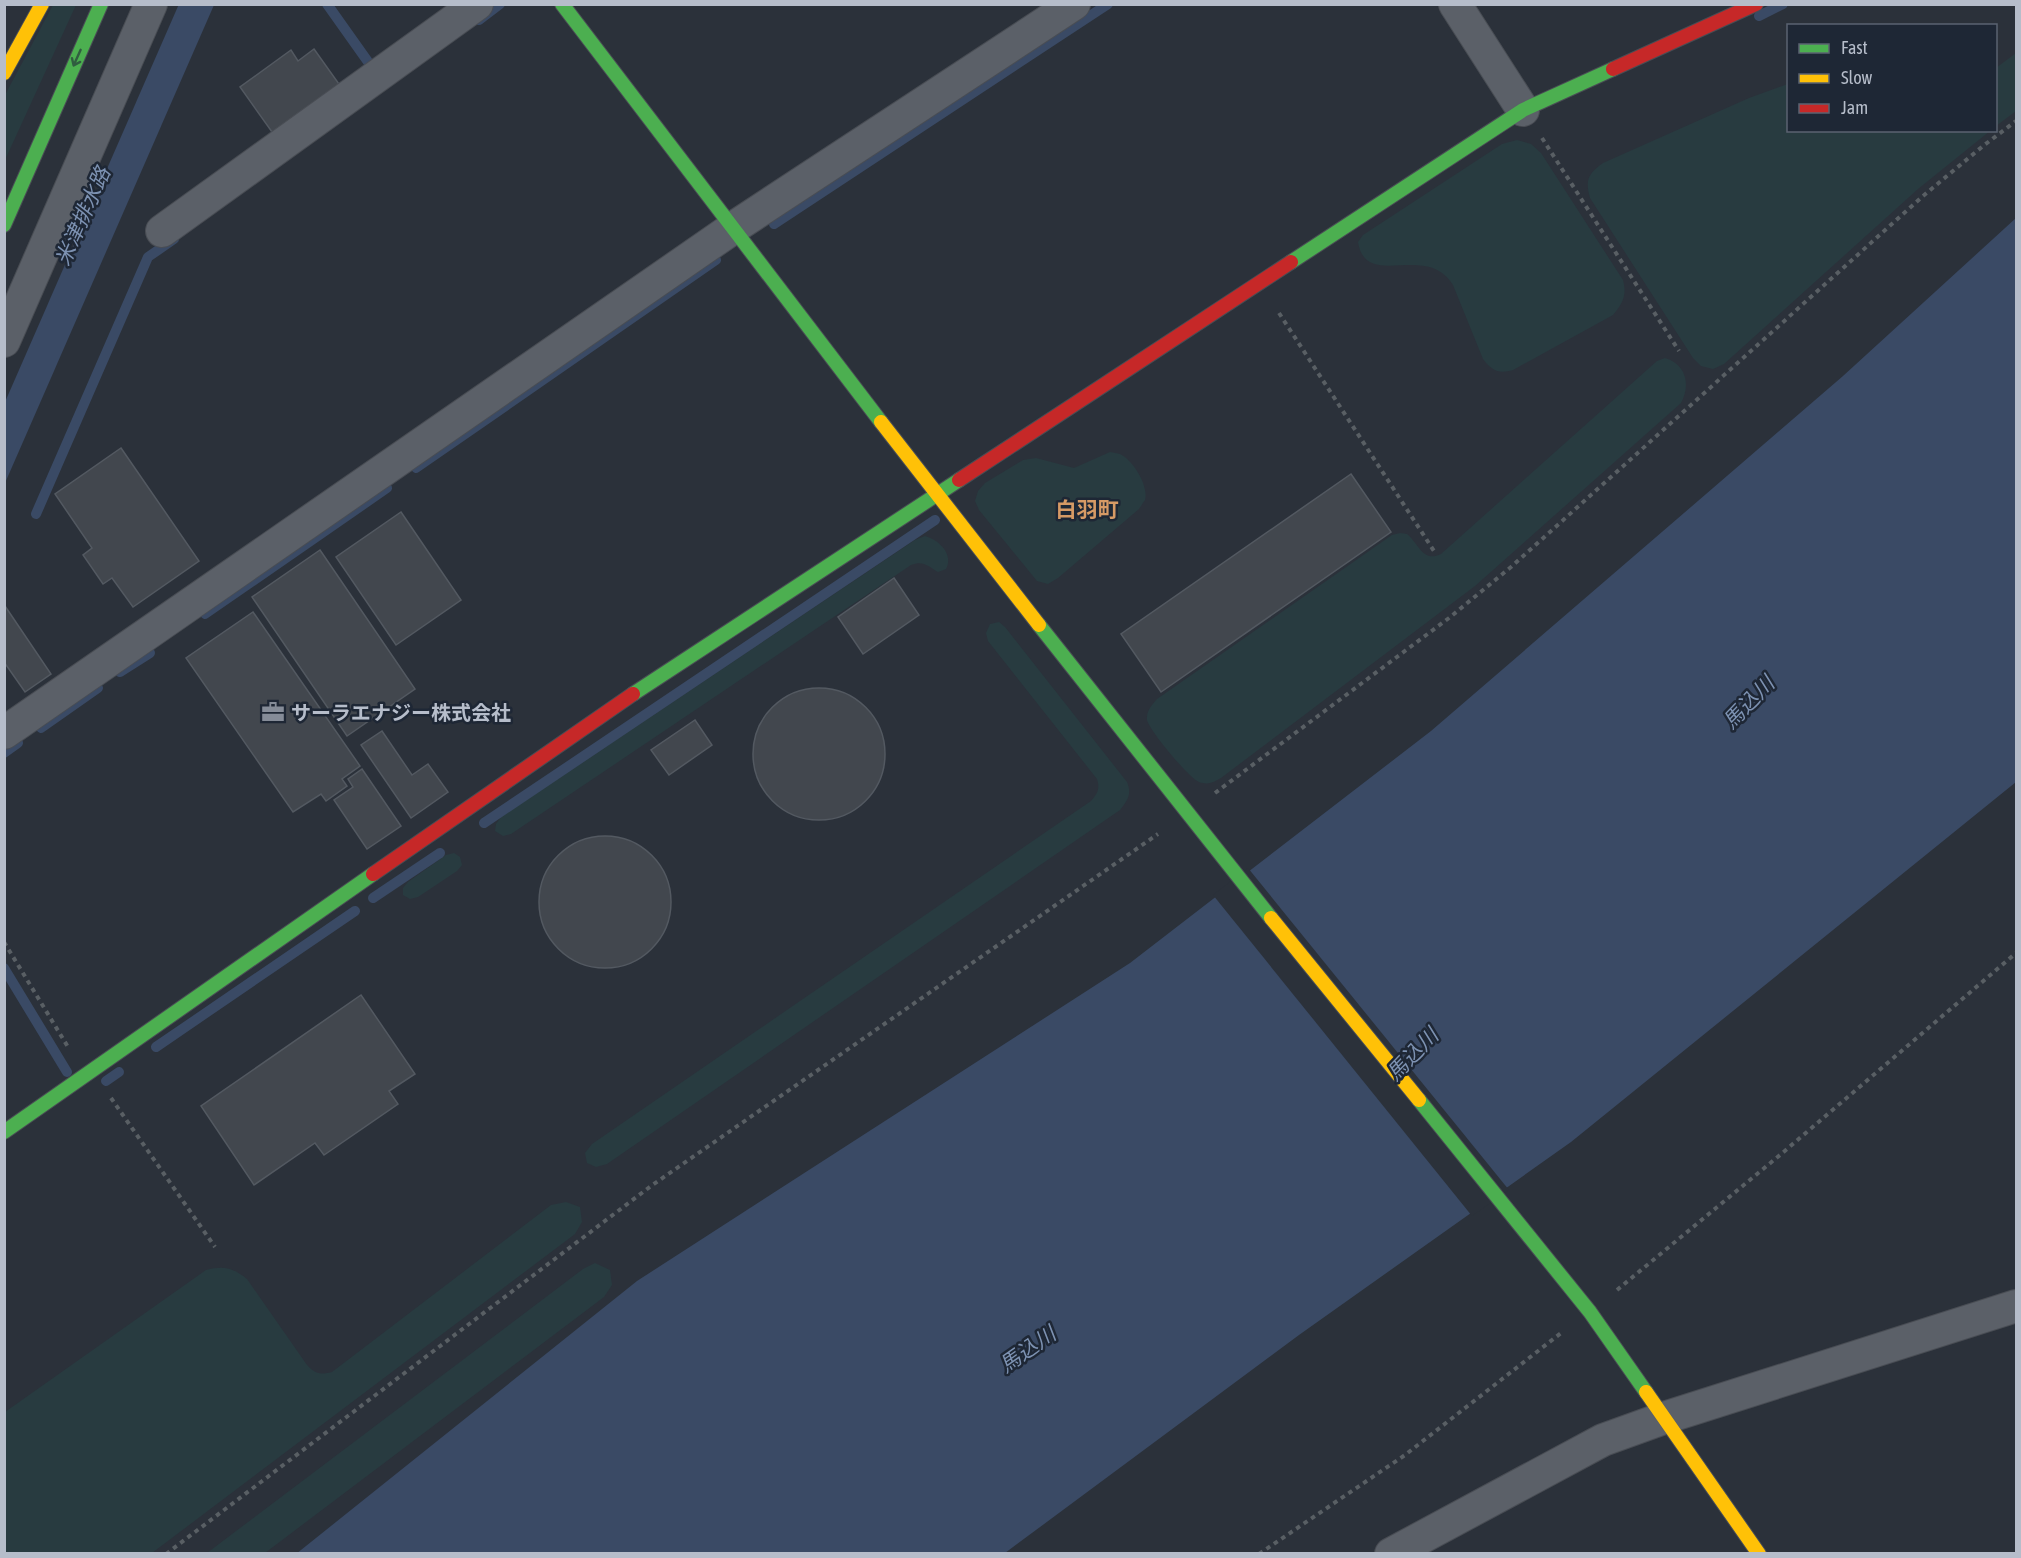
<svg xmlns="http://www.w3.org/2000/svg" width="2021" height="1558" viewBox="0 0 2021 1558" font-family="'Asap Condensed','Noto Sans JP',sans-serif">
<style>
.green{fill:#283b40}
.water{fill:#3a4a65}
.pier{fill:#2b313a}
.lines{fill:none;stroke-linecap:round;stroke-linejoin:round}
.stream{stroke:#3a4a65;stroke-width:10}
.building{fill:#42474e;stroke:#535961;stroke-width:1.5}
.street-casing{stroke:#494d54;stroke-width:34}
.fast-casing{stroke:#494d54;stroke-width:16}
.slow-casing{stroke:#494d54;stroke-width:16}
.jam-casing{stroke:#494d54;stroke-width:16}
.path{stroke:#595f64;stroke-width:4;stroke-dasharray:4.5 4.5;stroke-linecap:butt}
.street{stroke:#5b6068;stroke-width:32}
.fast{stroke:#4caf50;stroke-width:14}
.slow{stroke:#ffc107;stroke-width:14}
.jam{stroke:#c62828;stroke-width:14}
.oneway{stroke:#305d40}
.labels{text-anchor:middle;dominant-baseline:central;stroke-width:5;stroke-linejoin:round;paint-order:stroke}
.poi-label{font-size:20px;font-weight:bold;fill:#b6bdca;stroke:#1e2735;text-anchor:start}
.water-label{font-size:21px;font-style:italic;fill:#7d92b2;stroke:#1e2735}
.neighbourhood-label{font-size:21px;font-weight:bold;fill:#d69a65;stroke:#1e2735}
</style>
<rect width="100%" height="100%" fill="#2b313a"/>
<g class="green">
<path d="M53,5H76L5,160V95Z"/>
<path d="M2016,53V111L1996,126V68Z"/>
<path d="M1788,84V130L1990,131L1918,189L1724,364L1713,369L1701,366L1693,358L1590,198C1585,180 1588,174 1603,163L1749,98Z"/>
<path d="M1517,140L1531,144L1541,153L1623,280C1627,295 1623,303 1613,315L1513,370C1499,374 1492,371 1483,359L1453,285C1426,241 1366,291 1358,242L1363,235L1502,144Z"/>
<path d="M1665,358C1686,364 1691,385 1681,403L1475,586L1221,778C1212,783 1208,785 1199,782C1189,778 1149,730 1147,720C1146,711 1152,705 1157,699L1392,535L1400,533L1407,534C1419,544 1423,563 1441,554L1657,361Z"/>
<path d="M1110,452C1114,453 1117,453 1120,454C1133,460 1149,486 1145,500C1144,501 1140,508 1139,509L1058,578L1048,584L1037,581L979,510L975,501L978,491L985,483L1023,460L1036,458L1074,468Z"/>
<path d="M925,536C939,540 954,554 946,569L938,572C928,566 923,560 911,565L511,834L503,836L495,831L496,824L501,817L915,540Z"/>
<path d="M999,622L1005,627L1127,782C1132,794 1128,800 1120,810L607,1164L596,1167L587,1163L585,1153L592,1144L1091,801C1098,793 1100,788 1097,779L988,641L986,633L990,624Z"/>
<path d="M454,853L460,857L462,865L457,871L418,897L410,899L403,895V888L408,882L446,855Z"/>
<path d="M566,1202L580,1207L582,1222L575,1234L152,1553H5V1412L206,1270C224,1265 233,1268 247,1279L307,1365C315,1374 321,1375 332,1372L551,1205Z"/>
<path d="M595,1263L610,1270L612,1285L604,1297L265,1553H207L583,1269Z"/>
</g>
<g class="water">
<path d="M179,4L214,5L5,483V402Z"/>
<path d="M2016,218V782L1571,1142L1299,1335L1005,1553L296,1554L637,1281L1130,963L1431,731L1843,376Z"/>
</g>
<path class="pier" d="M1248,868L1509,1190L1472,1216L1213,895Z"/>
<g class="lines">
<g class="stream">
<path d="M327,4L371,66"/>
<path d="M1759,16L1783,4"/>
<path d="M479,20L500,4"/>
<path d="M774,224L1108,4"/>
<path d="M416,468L716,260"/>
<path d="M36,514L148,257L174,239"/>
<path d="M205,614L387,488"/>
<path d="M120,672L150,653"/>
<path d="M41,728L98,688"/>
<path d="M4,753L18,743"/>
<path d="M484,823L935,520"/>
<path d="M373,898L440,853"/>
<path d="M4,968L67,1072"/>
<path d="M156,1047L355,911"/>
<path d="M106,1081L119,1072"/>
</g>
</g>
<g class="building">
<path d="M314,49L339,84L272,132L240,87L291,50L298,61Z"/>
<path d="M121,448L199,561L133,607L112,578L103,584L83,555L92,548L55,494Z"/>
<path d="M1351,474L1391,532L1161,692L1121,634Z"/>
<path d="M401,512L461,600L396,645L336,557Z"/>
<path d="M320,550L415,689L347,736L252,597Z"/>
<path d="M894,578L919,615L863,654L838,617Z"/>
<path d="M5,606L51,674L25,692L4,662Z"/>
<path d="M253,612L360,766L342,779L347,786L326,801L321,794L293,812L186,658Z"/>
<circle cx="819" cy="754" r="66"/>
<path d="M695,720L712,745L669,775L651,750Z"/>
<path d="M382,731L412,775L428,764L448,792L411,818L361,745Z"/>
<path d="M362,769L401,826L367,849L334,800L353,787L348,779Z"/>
<circle cx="605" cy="902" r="66"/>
<path d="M361,995L415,1074L389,1091L398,1104L324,1155L315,1143L254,1185L201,1106Z"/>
</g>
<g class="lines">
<g class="street-casing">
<g id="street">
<path d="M1455,4L1523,110"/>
<path d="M162,231L477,4"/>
<path d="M4,341L151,4"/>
<path d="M4,733L733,228L1074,4"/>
<path d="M1391,1554L1603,1440L1664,1418L2016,1306"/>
</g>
</g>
<g class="fast-casing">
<g id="fast">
<path d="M562,4L881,422"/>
<path d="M4,225L101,4"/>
<path d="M1291,262L1523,110L1613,69"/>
<path d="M1039,625L1271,918"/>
<path d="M633,694L959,480"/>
<path d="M1419,1100L1590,1312L1646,1392"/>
<path d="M4,1132L373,874"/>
</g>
</g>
<g class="slow-casing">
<g id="slow">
<path d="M4,73L42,4"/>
<path d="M881,422L1039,625"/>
<path d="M1271,918L1419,1100"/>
<path d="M1646,1392L1759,1554"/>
</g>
</g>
<g class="jam-casing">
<g id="jam">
<path d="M1613,69L1756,4"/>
<path d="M959,480L1291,262"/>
<path d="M373,874L633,694"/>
</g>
</g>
<g class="path">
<path d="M1542,138L1679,351"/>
<path d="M1279,313L1434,551"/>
<path d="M1215,793L1449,618L1511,567L1923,196L1983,146L2016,121"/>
<path d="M4,942L68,1047"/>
<path d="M111,1098L215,1247"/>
<path d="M1617,1290L1780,1155L2016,953"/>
<path d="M166,1554L651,1186L1158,834"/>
<path d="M1259,1554L1405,1455L1561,1333"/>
</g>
<use href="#street" class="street"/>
<use href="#fast" class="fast"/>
<use href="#slow" class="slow"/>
<use href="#jam" class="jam"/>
</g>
<defs><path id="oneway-shaft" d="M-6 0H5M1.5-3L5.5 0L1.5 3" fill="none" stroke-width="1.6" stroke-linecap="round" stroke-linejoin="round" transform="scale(1.5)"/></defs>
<use class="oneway" href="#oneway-shaft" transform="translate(77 58) rotate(114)"/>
<defs>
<g id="office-bare" transform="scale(1.8)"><path d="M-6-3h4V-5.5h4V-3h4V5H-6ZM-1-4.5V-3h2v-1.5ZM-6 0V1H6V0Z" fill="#858c98" stroke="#1e2735" stroke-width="2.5" paint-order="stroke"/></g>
</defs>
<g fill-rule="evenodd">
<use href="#office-bare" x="273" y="712"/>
</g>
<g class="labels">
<g class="poi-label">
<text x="291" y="712">サーラエナジー株式会社</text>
</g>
<g class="water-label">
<text transform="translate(82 216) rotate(-66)">米津排水路</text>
<text transform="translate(1748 702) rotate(-46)">馬込川</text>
<text transform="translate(1412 1054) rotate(-46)">馬込川</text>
<text transform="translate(1027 1349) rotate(-35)">馬込川</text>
</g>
<g class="neighbourhood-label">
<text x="1087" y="509">白羽町</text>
</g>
</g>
<rect width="2021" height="1558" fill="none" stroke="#b6bdca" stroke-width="12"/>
<rect x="1787" y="24" width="210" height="108" fill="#1e2735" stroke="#5b6371" stroke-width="1.5"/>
<rect x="1799" y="44" width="30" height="9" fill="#4caf50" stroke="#5b6371" stroke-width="1.5"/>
<text x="1841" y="54" font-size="18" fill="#b6bdca">Fast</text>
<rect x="1799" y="74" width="30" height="9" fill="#ffc107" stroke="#5b6371" stroke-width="1.5"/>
<text x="1841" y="84" font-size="18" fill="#b6bdca">Slow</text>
<rect x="1799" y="104" width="30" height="9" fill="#c62828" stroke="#5b6371" stroke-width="1.5"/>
<text x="1841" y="114" font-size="18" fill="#b6bdca">Jam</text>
</svg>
